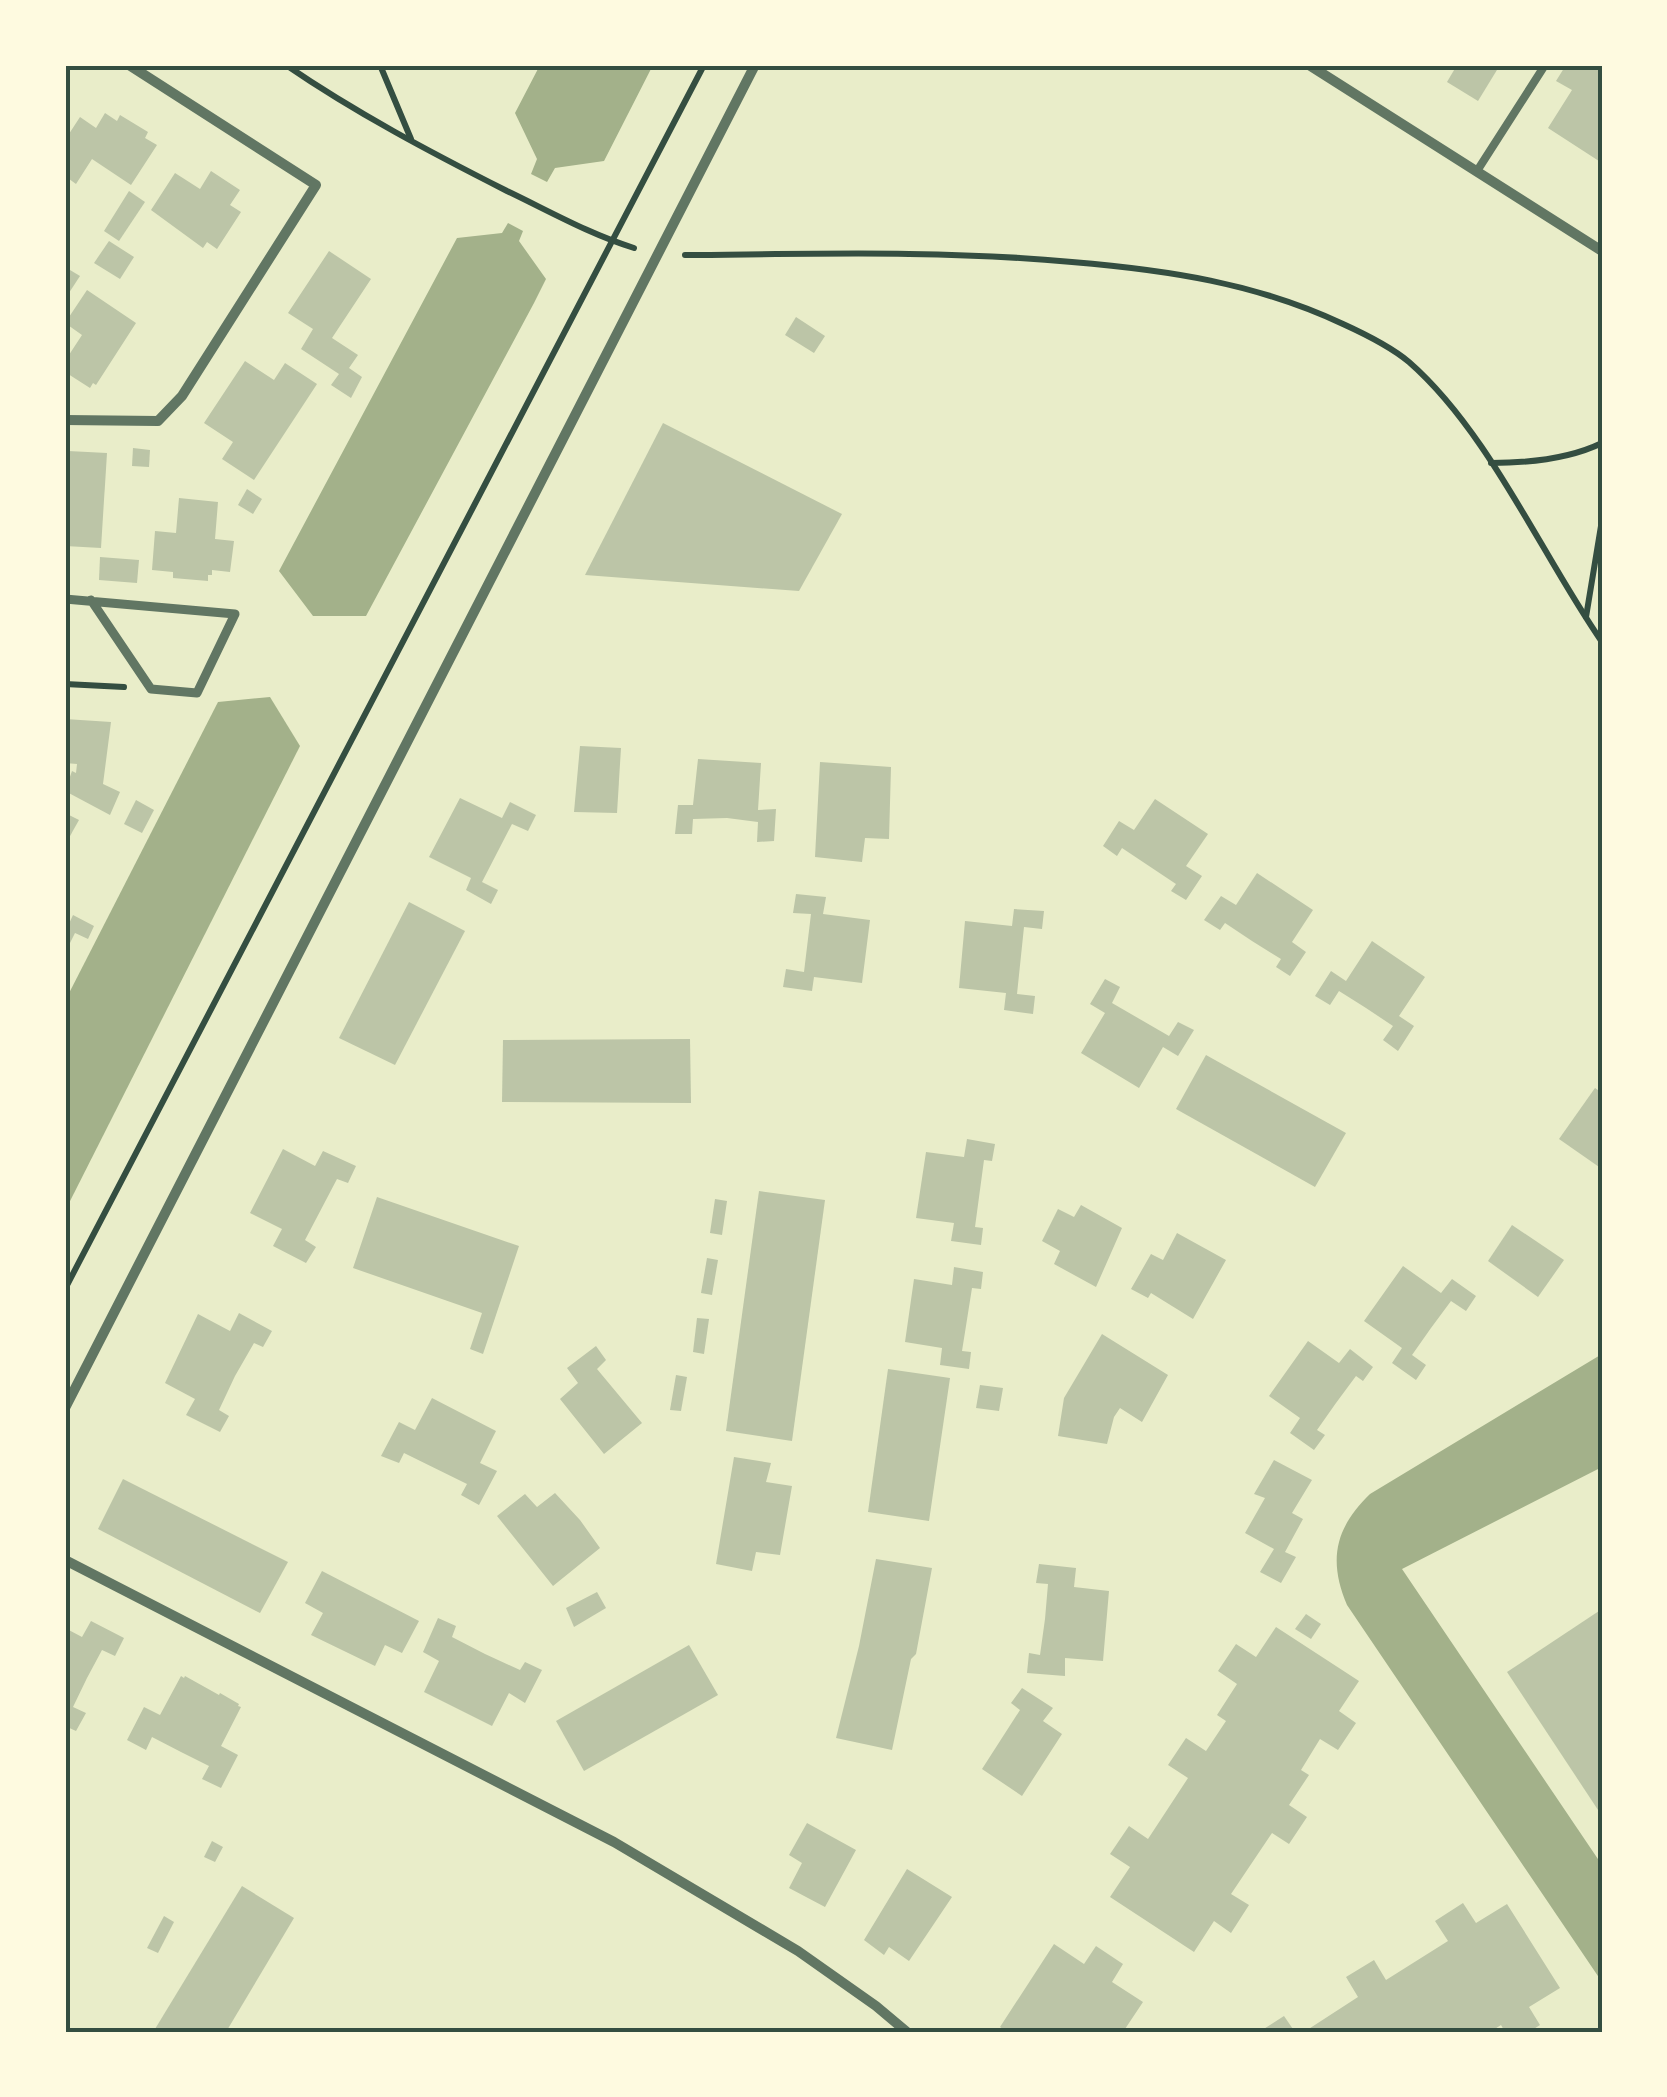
<svg xmlns="http://www.w3.org/2000/svg" width="1667" height="2097" viewBox="0 0 1667 2097" font-family="'Roboto Serif',serif">
<style>
.water{fill:#a3b18a}
.building{fill:#bcc5a7}
.lines{fill:none;stroke-linecap:round;stroke-linejoin:round}
.path{stroke:#344e41;stroke-width:6}
.service{stroke:#617663;stroke-width:8}
.pedestrian{stroke:#617663;stroke-width:9}
.minor{stroke:#617663;stroke-width:10}
.neatline{fill:none;stroke:#344e41;stroke-width:4}
</style>
<rect width="100%" height="100%" fill="#e9edc9"/>
<g class="water">
<path d="M540,65H653L604,161L555,168L547,182L531,174L537,159L515,113Z"/>
<path d="M508,223L523,231L519,241L546,279L534,303L366,616H313L279,571L457,238L502,233Z"/>
<path d="M270,697L300,746L65,1211V1001L218,702Z"/>
<path d="M1602,1354V1467L1402,1569L1602,1865V1982L1347,1605C1328,1560 1335,1528 1370,1494Z"/>
</g>
<g class="building">
<path d="M1457,65H1500L1478,101L1447,82Z"/>
<path d="M1566,65L1602,66V163L1548,128L1572,90L1556,81Z"/>
<path d="M105,113L117,121L120,115L148,132L145,138L157,145L131,185L92,159L76,184L65,176V140L80,117L96,128Z"/>
<path d="M211,171L240,190L230,205L241,212L217,249L207,242L203,248L151,210L175,173L200,189Z"/>
<path d="M129,191L145,202L119,241L104,231Z"/>
<path d="M109,241L134,257L120,279L94,263Z"/>
<path d="M329,251L371,279L332,338L358,355L349,368L362,377L351,398L331,385L339,374L301,349L313,329L288,313Z"/>
<path d="M65,267L80,276L65,299Z"/>
<path d="M87,290L136,323L96,385L93,383L90,388L65,372V361L82,335L65,323Z"/>
<path d="M796,317L825,336L814,353L785,335Z"/>
<path d="M245,361L274,380L285,363L317,384L254,480L222,459L233,442L204,423Z"/>
<path d="M663,423L842,514L799,591L585,575Z"/>
<path d="M133,448L150,450L149,467L132,466Z"/>
<path d="M68,451L107,453L101,548L65,546V472Z"/>
<path d="M247,489L262,499L253,514L238,505Z"/>
<path d="M179,498L218,502L215,539L234,541L230,572L212,570V575H208V581L173,578V572L152,570L155,531L176,533Z"/>
<path d="M100,557L139,560L137,583L99,580Z"/>
<path d="M65,719L111,722L103,784L120,792L110,815L65,791L72,771L76,773L77,764L65,763Z"/>
<path d="M580,746L621,748L617,813L574,812Z"/>
<path d="M698,759L761,763L758,810L776,809L774,841L757,842L758,822L727,818L693,819L692,834H675L678,805H693Z"/>
<path d="M820,762L891,767L889,839L865,838L862,862L815,857Z"/>
<path d="M460,798L502,818L510,802L536,815L528,831L512,824L482,882L498,890L491,904L466,890L471,878L429,857Z"/>
<path d="M1155,799L1208,834L1186,866L1202,876L1186,900L1171,891L1176,884L1122,848L1117,856L1103,846L1119,821L1134,830Z"/>
<path d="M136,800L154,810L142,833L124,824Z"/>
<path d="M65,813L79,820L65,845Z"/>
<path d="M1257,873L1313,910L1292,942L1306,952L1290,976L1276,967L1281,959L1252,941L1225,923L1220,930L1204,920L1221,896L1236,905Z"/>
<path d="M796,894L826,897L823,914L870,920L862,983L814,977L812,991L783,987L786,969L804,972L811,914L793,913Z"/>
<path d="M409,902L465,931L395,1065L339,1038Z"/>
<path d="M1014,909L1044,911L1042,929L1024,927L1017,994L1035,996L1033,1014L1004,1010L1006,993L959,988L965,921L1012,926Z"/>
<path d="M73,915L94,926L88,939L75,933L65,953V927L67,928Z"/>
<path d="M1372,941L1425,977L1399,1016L1414,1026L1398,1051L1383,1040L1393,1026L1366,1008L1339,991L1330,1005L1315,996L1331,971L1346,981Z"/>
<path d="M1105,979L1120,987L1112,1003L1169,1036L1178,1022L1194,1030L1178,1056L1163,1047L1139,1088L1081,1053L1105,1013L1090,1004Z"/>
<path d="M690,1039L691,1103L502,1102L503,1040Z"/>
<path d="M1206,1055L1346,1133L1315,1187L1176,1109Z"/>
<path d="M1595,1088L1602,1093V1169L1559,1139Z"/>
<path d="M967,1139L995,1144L992,1161L984,1160L975,1227L983,1228L981,1245L951,1241L954,1223L916,1218L926,1152L964,1157Z"/>
<path d="M283,1149L315,1166L323,1151L356,1166L348,1183L337,1179L305,1240L316,1247L306,1263L273,1246L282,1229L250,1213Z"/>
<path d="M759,1191L825,1200L792,1441L726,1431Z"/>
<path d="M377,1197L519,1246L483,1354L470,1349L482,1313L353,1268Z"/>
<path d="M715,1199L727,1201L722,1235L710,1233Z"/>
<path d="M1081,1205L1122,1228L1096,1287L1054,1264L1060,1251L1042,1241L1058,1209L1074,1217Z"/>
<path d="M1512,1225L1564,1260L1538,1297L1488,1261Z"/>
<path d="M1177,1233L1226,1260L1193,1319L1151,1293L1148,1298L1131,1289L1151,1254L1163,1260Z"/>
<path d="M707,1258L718,1260L712,1295L701,1293Z"/>
<path d="M1403,1266L1441,1293L1452,1279L1476,1296L1466,1311L1451,1301L1431,1328L1412,1355L1426,1365L1416,1380L1392,1363L1402,1348L1364,1321Z"/>
<path d="M954,1267L983,1272L981,1289L972,1288L962,1351L971,1352L969,1369L940,1365L942,1348L905,1342L914,1279L952,1285Z"/>
<path d="M239,1313L272,1331L263,1347L254,1343L235,1376L219,1410L229,1416L220,1432L186,1415L195,1399L165,1383L198,1314L230,1331Z"/>
<path d="M697,1318L709,1319L704,1354L693,1352Z"/>
<path d="M1102,1334L1168,1375L1142,1422L1120,1408L1114,1417L1107,1444L1058,1436L1064,1398Z"/>
<path d="M1308,1341L1339,1363L1350,1349L1373,1367L1363,1381L1356,1376L1336,1403L1317,1430L1325,1435L1314,1450L1290,1433L1300,1418L1269,1396Z"/>
<path d="M596,1346L606,1360L597,1369L642,1423L604,1454L560,1399L578,1383L567,1368Z"/>
<path d="M888,1369L950,1378L929,1521L868,1512Z"/>
<path d="M676,1375L687,1377L681,1411L670,1410Z"/>
<path d="M980,1385L1003,1388L999,1411L976,1408Z"/>
<path d="M432,1398L496,1431L480,1463L497,1471L479,1505L461,1495L467,1484L404,1453L399,1463L381,1456L399,1422L415,1430Z"/>
<path d="M734,1457L771,1463L766,1482L792,1486L780,1555L756,1552L752,1571L716,1564Z"/>
<path d="M1274,1460L1312,1480L1292,1513L1303,1519L1285,1552L1296,1557L1281,1583L1260,1572L1274,1549L1245,1533L1265,1498L1254,1494Z"/>
<path d="M123,1479L288,1562L260,1613L98,1529Z"/>
<path d="M555,1493L580,1520L600,1548L553,1586L497,1516L525,1494L537,1507Z"/>
<path d="M876,1559L932,1568L916,1654L911,1659L892,1750L836,1738L859,1646Z"/>
<path d="M1039,1564L1076,1568L1074,1587L1109,1591L1103,1661L1065,1658V1676L1027,1673L1029,1653L1040,1655L1045,1619L1048,1584L1036,1583Z"/>
<path d="M322,1571L419,1621L402,1653L385,1645L375,1666L311,1635L323,1613L305,1603Z"/>
<path d="M597,1592L606,1608L574,1627L566,1608Z"/>
<path d="M1602,1609V1816L1507,1672Z"/>
<path d="M1306,1614L1321,1624L1311,1639L1295,1629Z"/>
<path d="M438,1618L456,1626L452,1637L485,1654L520,1670L525,1662L542,1670L525,1703L509,1693L492,1726L424,1692L439,1661L423,1652Z"/>
<path d="M91,1621L124,1638L115,1656L102,1650L87,1678L73,1707L86,1713L76,1731L65,1726V1628L82,1637Z"/>
<path d="M1276,1627L1359,1681L1339,1711L1356,1723L1338,1750L1320,1739L1301,1770L1309,1775L1289,1805L1307,1817L1289,1844L1272,1833L1231,1894L1249,1905L1231,1933L1214,1921L1194,1952L1110,1897L1130,1867L1110,1854L1129,1826L1148,1839L1188,1778L1168,1765L1186,1738L1206,1751L1226,1721L1217,1715L1237,1684L1218,1671L1236,1644L1256,1657Z"/>
<path d="M689,1645L718,1695L584,1771L556,1721Z"/>
<path d="M181,1676L184,1678L185,1676L219,1695L220,1693L239,1704L238,1706L241,1707L221,1746L238,1755L221,1788L202,1779L209,1766L181,1752L152,1737L146,1750L127,1740L144,1707L160,1715Z"/>
<path d="M1022,1688L1053,1708L1043,1721L1062,1734L1022,1796L982,1769L1020,1710L1011,1703Z"/>
<path d="M807,1823L856,1850L825,1907L789,1888L802,1863L789,1855Z"/>
<path d="M212,1841L223,1847L215,1862L204,1857Z"/>
<path d="M907,1869L952,1897L909,1961L889,1947L884,1955L864,1940Z"/>
<path d="M242,1886L294,1918L226,2032H160L155,2029Z"/>
<path d="M1463,1903L1476,1923L1507,1904L1560,1988L1529,2007L1540,2025L1529,2032H1505L1501,2025L1490,2032H1304L1358,1997L1346,1977L1374,1960L1386,1980L1448,1941L1435,1921Z"/>
<path d="M164,1916L174,1922L158,1953L147,1948Z"/>
<path d="M1054,1944L1084,1964L1096,1946L1123,1964L1112,1982L1143,2002L1123,2032H1007L1000,2027Z"/>
<path d="M1284,2016L1295,2032H1259L1270,2025Z"/>
</g>
<g class="lines">
<g class="path">
<path d="M286,65C356,113 432,153 507,191C549,211 589,234 634,248"/>
<path d="M380,65L411,139"/>
<path d="M685,255C814,254 943,250 1072,262C1167,270 1256,283 1343,324C1365,334 1390,346 1409,362C1489,432 1541,554 1602,642"/>
<path d="M1491,463C1527,463 1569,459 1602,443"/>
<path d="M1586,617L1602,520"/>
<path d="M65,684L124,687"/>
<path d="M65,1289L704,65"/>
</g>
<path class="service" d="M1477,171L1545,65"/>
<path class="pedestrian" d="M65,599L235,614L197,693L151,689L91,600"/>
<g class="minor">
<path d="M1309,65L1602,251"/>
<path d="M65,420L158,421L182,396L316,185L129,65"/>
<path d="M65,1408L755,65"/>
<path d="M65,1560L614,1842L798,1951L876,2006L907,2032"/>
</g>
</g>
<rect width="1667" height="2097" fill="none" stroke="#fefae0" stroke-width="135"/>
<rect x="68" y="68" width="1532" height="1962" class="neatline"/>
</svg>
